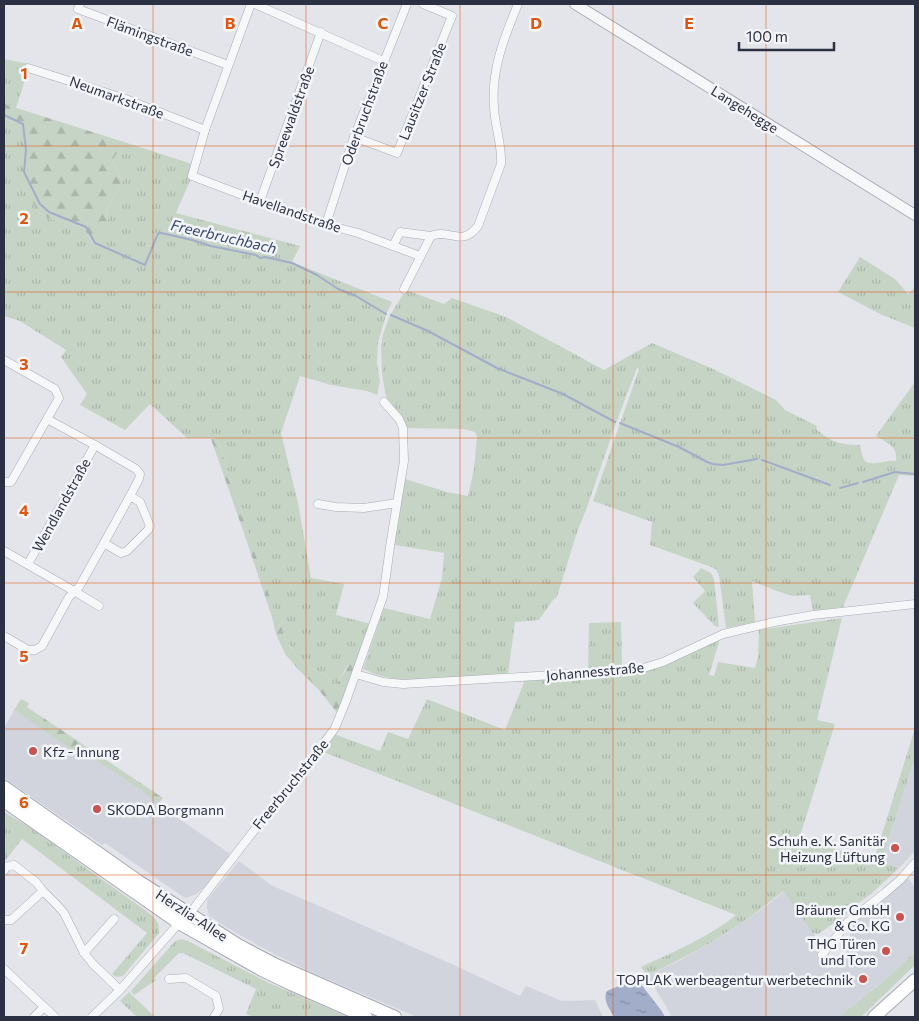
<svg xmlns="http://www.w3.org/2000/svg" width="919" height="1021" viewBox="0 0 919 1021" font-family="Commissioner,sans-serif">
<style>
.built{fill:#d2d4dd}
.grass{fill:url(#grass-tufts)}
.forest{fill:url(#forest-firs)}
.water{fill:url(#water-ripples)}
.lines{fill:none;stroke-linecap:round;stroke-linejoin:round}
.stream{stroke:#a1adc9;stroke-width:2}
.minor-casing{stroke:#a9abb5;stroke-width:9}
.tertiary-casing{stroke:#a9abb5;stroke-width:12}
.primary-casing{stroke:#a4a8b6;stroke-width:14}
.minor{stroke:#f6f7f9;stroke-width:8}
.tertiary{stroke:#f6f7f9;stroke-width:10}
.primary{stroke:#fff;stroke-width:12}
.grid{fill:none;stroke:#df570f;stroke-width:1;stroke-opacity:0.55}
.poi-dot{fill:#c95350;stroke:#f3f5f8;stroke-width:2}
.labels{text-anchor:middle;dominant-baseline:central;stroke-width:5;stroke-linejoin:round;paint-order:stroke}
.street-label{font-size:14px;fill:#2c3043;stroke:#f3f5f8}
.poi-label{font-size:14px;fill:#2c3043;stroke:#f3f5f8;text-anchor:end}
.water-label{font-size:15px;font-style:italic;fill:#384875;stroke:#f3f5f8}
.grid-label{font-size:16px;text-anchor:middle;font-weight:bold;fill:#df570f;stroke:#f3f5f8;stroke-width:5;stroke-linejoin:round;paint-order:stroke}
</style>
<defs>
<pattern id="grass-tufts" width="24" height="20" patternUnits="userSpaceOnUse" patternTransform="scale(1.25)"><rect width="24" height="20" fill="#c6d4c5"/><path d="M3 7l-1-3M5 7V3M7 7l1-3M15 17l-1-3M17 17v-4M19 17l1-3" fill="none" stroke="#aab6aa"/></pattern>
<pattern id="forest-firs" width="22" height="20" patternUnits="userSpaceOnUse" patternTransform="scale(1.25)"><rect width="22" height="20" fill="#c6d4c5"/><path d="M5 1l3.5 6h-7zM16 11l3.5 6h-7z" fill="#aab6aa"/></pattern>
<pattern id="water-ripples" width="26" height="14" patternUnits="userSpaceOnUse" patternTransform="scale(1.25)"><rect width="26" height="14" fill="#a1adc9"/><path d="M2 4q2-2 4 0t4 0M15 11q2-2 4 0t4 0" fill="none" stroke="#838da5"/></pattern>
</defs>
<rect width="100%" height="100%" fill="#e4e5eb"/>
<g class="built">
<path d="M14,710L88,760L91,757L141,790L171,813L230,854L206,886L195,895L185,898L105,843L102,845L4,778V728Z"/>
<path d="M915,757V851L899,868L881,862Z"/>
<path d="M239,861L271,885L454,965L520,996L526,986L562,1001L595,1000L603,1017H417L410,1014L313,973L274,954L236,933L209,916L207,908V900Z"/>
<path d="M907,876L915,888V952L885,980L839,1017H671L670,1013L647,975L677,962L727,933L766,906L784,891L836,966L843,959L846,953L851,929L856,920Z"/>
</g>
<g class="grass">
<path d="M4,59L30,64L16,108L4,104Z"/>
<path d="M4,119L21,124V171L34,205L38,212L50,219L80,226L84,229L93,244L108,220L106,212L123,180L112,161L124,142L195,165L192,176L176,213L300,246L292,262L392,302L386,315L378,343L377,363L380,381L377,395L367,391L331,385L300,376L281,433L298,503L311,578L344,584L336,615L371,624L358,662H350L335,686C333,683 331,679 328,677C323,673 313,670 307,666C294,656 277,632 282,615L275,614L217,438H187L150,404L125,430L80,405L87,394L61,357L66,350L20,321L4,316Z"/>
<path d="M860,257L895,279L908,294L915,287V328L880,314L838,292Z"/>
<path d="M406,290L444,304L452,298L506,317L604,370L652,343L711,368L776,400L785,410L817,426L816,429C831,442 841,445 860,445C861,450 862,457 865,461C871,467 887,459 896,461C898,446 887,443 876,436L915,382V476L899,475L843,607L813,611L810,595L792,596L774,590L752,581L755,622L726,628L719,575L717,571L714,568L650,545L652,522L593,501L639,369L637,368L616,423L586,510L577,532L557,597L553,600L539,620L515,622L508,674C467,677 421,685 381,676C375,675 369,671 363,669L384,608L430,619L442,578L444,553L394,545L405,479L447,492L468,496L474,469L477,436L475,432L464,429L405,428L402,419L395,408L386,397L382,374L381,348L383,334L390,315Z"/>
<path d="M701,568L711,573L714,579L719,626L718,627L715,626L693,603L705,591L693,577Z"/>
<path d="M842,618L817,720L835,724L800,836L872,862L875,857L915,728V757L881,862L899,868L871,894L850,909L845,916L818,934L813,933L783,891C742,926 696,953 647,975L641,967C673,952 709,937 736,915L321,751L334,734L380,751L388,732L408,739L427,699L505,730L525,680L638,672L719,639V642L709,675L714,676L718,662L755,668L758,657L759,630Z"/>
<path d="M621,622L622,666L588,670L589,623Z"/>
<path d="M4,812L29,827L149,913C156,919 160,923 159,933L123,976L116,977L112,974L147,933L22,839L4,862Z"/>
<path d="M181,939L188,941L267,982L348,1017H254L246,1014L256,989L183,953H179L154,978L156,980L134,995L131,991L175,941Z"/>
<path d="M915,952V965L861,1017H839L885,980Z"/>
<path d="M129,992L155,1017H137L120,1001Z"/>
</g>
<g class="forest">
<path d="M4,104L124,142L112,161L123,180L106,212L108,220L94,245L84,229L80,226L50,219L38,212L34,205L23,182L21,171V124L4,119Z"/>
<path d="M217,438L275,613L287,610L291,612L289,616L282,615C277,632 294,656 307,666C313,670 323,673 328,677C331,679 333,683 335,686L346,670L350,662H358L338,714L319,690L298,669L285,654L276,634L272,617L244,533L211,439Z"/>
<path d="M21,699L29,703L27,707L163,798L158,804L141,790L91,757L88,761L14,710Z"/>
</g>
<path class="water" d="M636,981L640,983L661,1010L665,1017H614C610,1009 602,1000 607,991L621,985Z"/>
<g class="lines">
<g class="stream">
<path d="M4,115L23,124L26,150L24,172L40,204L49,212L86,227L95,243L145,265L157,236L159,233H161L192,240L211,246L256,255L260,258L265,257L292,263L317,275L338,289L356,296L386,314"/>
<path d="M391,315L428,331L497,368L563,394L615,422"/>
<path d="M620,423L679,447L707,462L713,464L723,465L757,459"/>
<path d="M762,460L830,485"/>
<path d="M863,482L895,472L915,474"/>
<path d="M840,488L858,483"/>
</g>
<g class="minor-casing">
<g id="minor">
<path d="M80,4L78,9L228,65"/>
<path d="M251,4L205,130L192,176L308,220L358,233L420,256"/>
<path d="M255,4L383,61"/>
<path d="M28,68L123,98L205,130"/>
<path d="M354,137L397,153L452,16L423,4"/>
<path d="M260,201L321,32"/>
<path d="M326,224L354,137L407,4"/>
<path d="M393,246L400,232L431,236"/>
<path d="M404,289L431,236C450,228 461,248 478,226L501,164C502,144 495,127 494,107C491,70 504,38 518,4"/>
<path d="M4,360L55,389L59,398L11,482H4"/>
<path d="M47,419L95,445"/>
<path d="M318,504L336,507L364,508L397,503"/>
<path d="M4,551L74,591L99,606"/>
<path d="M28,564L95,445L136,469L140,474L139,479L130,496"/>
<path d="M4,636L28,650H35L42,646L69,597L79,587L104,543L121,553L127,551L148,530L150,526L140,502L130,496L104,543"/>
<path d="M356,674L383,682L403,684L637,670L663,662L723,634L774,622L813,615L915,604"/>
<path d="M4,871L6,867L14,865L36,882L43,891L58,906L64,913L84,953L93,964L120,990"/>
<path d="M4,920H11L43,891"/>
<path d="M84,953L114,919"/>
<path d="M822,955L848,922L886,892L900,880L915,863"/>
<path d="M4,969L55,1017"/>
<path d="M169,979L186,978L216,996L219,1009L214,1017"/>
<path d="M34,1017L44,1007"/>
<path d="M92,1017L120,990L179,923L194,908L263,819L310,762L335,728L346,701L383,597L391,540L404,461L403,428L399,419L384,402"/>
</g>
</g>
<g class="tertiary-casing">
<path id="tertiary" d="M575,4L915,215"/>
</g>
<g class="primary-casing">
<g id="primary">
<path d="M4,787L138,881L238,945L276,965L395,1017"/>
<path d="M4,801L179,923L262,970L291,984L366,1017"/>
<path d="M874,1017L915,980"/>
</g>
</g>
<use href="#minor" class="minor"/>
<use href="#tertiary" class="tertiary"/>
<use href="#primary" class="primary"/>
</g>
<path class="grid" d="M153,4V1017M306,4V1017M460,4V1017M613,4V1017M766,4V1017M4,146H915M4,292H915M4,438H915M4,583H915M4,729H915M4,875H915"/>
<g class="poi-dot">
<circle cx="33" cy="751" r="5"/>
<circle cx="97" cy="809" r="5"/>
<circle cx="895" cy="848" r="5"/>
<circle cx="900" cy="917" r="5"/>
<circle cx="886" cy="951" r="5"/>
<circle cx="863" cy="979" r="5"/>
</g>
<g class="labels">
<g class="street-label">
<text transform="translate(150 36) rotate(20)">Flämingstraße</text>
<text transform="translate(422 91) rotate(-68)">Lausitzer Straße</text>
<text transform="translate(117 97) rotate(20)">Neumarkstraße</text>
<text transform="translate(745 109) rotate(32)">Langehegge</text>
<text transform="translate(364 113) rotate(-70)">Oderbruchstraße</text>
<text transform="translate(291 117) rotate(-70)">Spreewaldstraße</text>
<text transform="translate(292 211) rotate(19)">Havellandstraße</text>
<text transform="translate(61 505) rotate(-61)">Wendlandstraße</text>
<text transform="translate(595 671) rotate(-5)">Johannesstraße</text>
<text transform="translate(290 784) rotate(-51)">Freerbruchstraße</text>
<text transform="translate(192 915) rotate(33)">Herzlia-Allee</text>
</g>
<g class="poi-label">
<text x="43" y="751" text-anchor="start">Kfz - Innung</text>
<text x="107" y="809" text-anchor="start">SKODA Borgmann</text>
<text x="885" y="840">Schuh e. K. Sanitär<tspan x="885" dy="16">Heizung Lüftung</tspan></text>
<text x="890" y="909">Bräuner GmbH<tspan x="890" dy="16">&amp; Co. KG</tspan></text>
<text x="876" y="943">THG Türen<tspan x="876" dy="16">und Tore</tspan></text>
<text x="853" y="979">TOPLAK werbeagentur werbetechnik</text>
</g>
<g class="water-label">
<text transform="translate(224 236) rotate(13)">Freerbruchbach</text>
</g>
</g>
<g class="grid-label">
<text x="77" y="29">A</text>
<text x="230" y="29">B</text>
<text x="383" y="29">C</text>
<text x="536" y="29">D</text>
<text x="689" y="29">E</text>
<text x="24" y="79">1</text>
<text x="24" y="224">2</text>
<text x="24" y="370">3</text>
<text x="24" y="516">4</text>
<text x="24" y="662">5</text>
<text x="24" y="808">6</text>
<text x="24" y="954">7</text>
</g>
<rect width="919" height="1021" fill="none" stroke="#2c3043" stroke-width="10"/>
<path d="M739 42v8h95v-8" fill="none" stroke="#2c3043" stroke-width="2.5"/>
<text x="746" y="42" font-size="15" fill="#2c3043" stroke="#f3f5f8" stroke-width="4" paint-order="stroke">100 m</text>
</svg>
